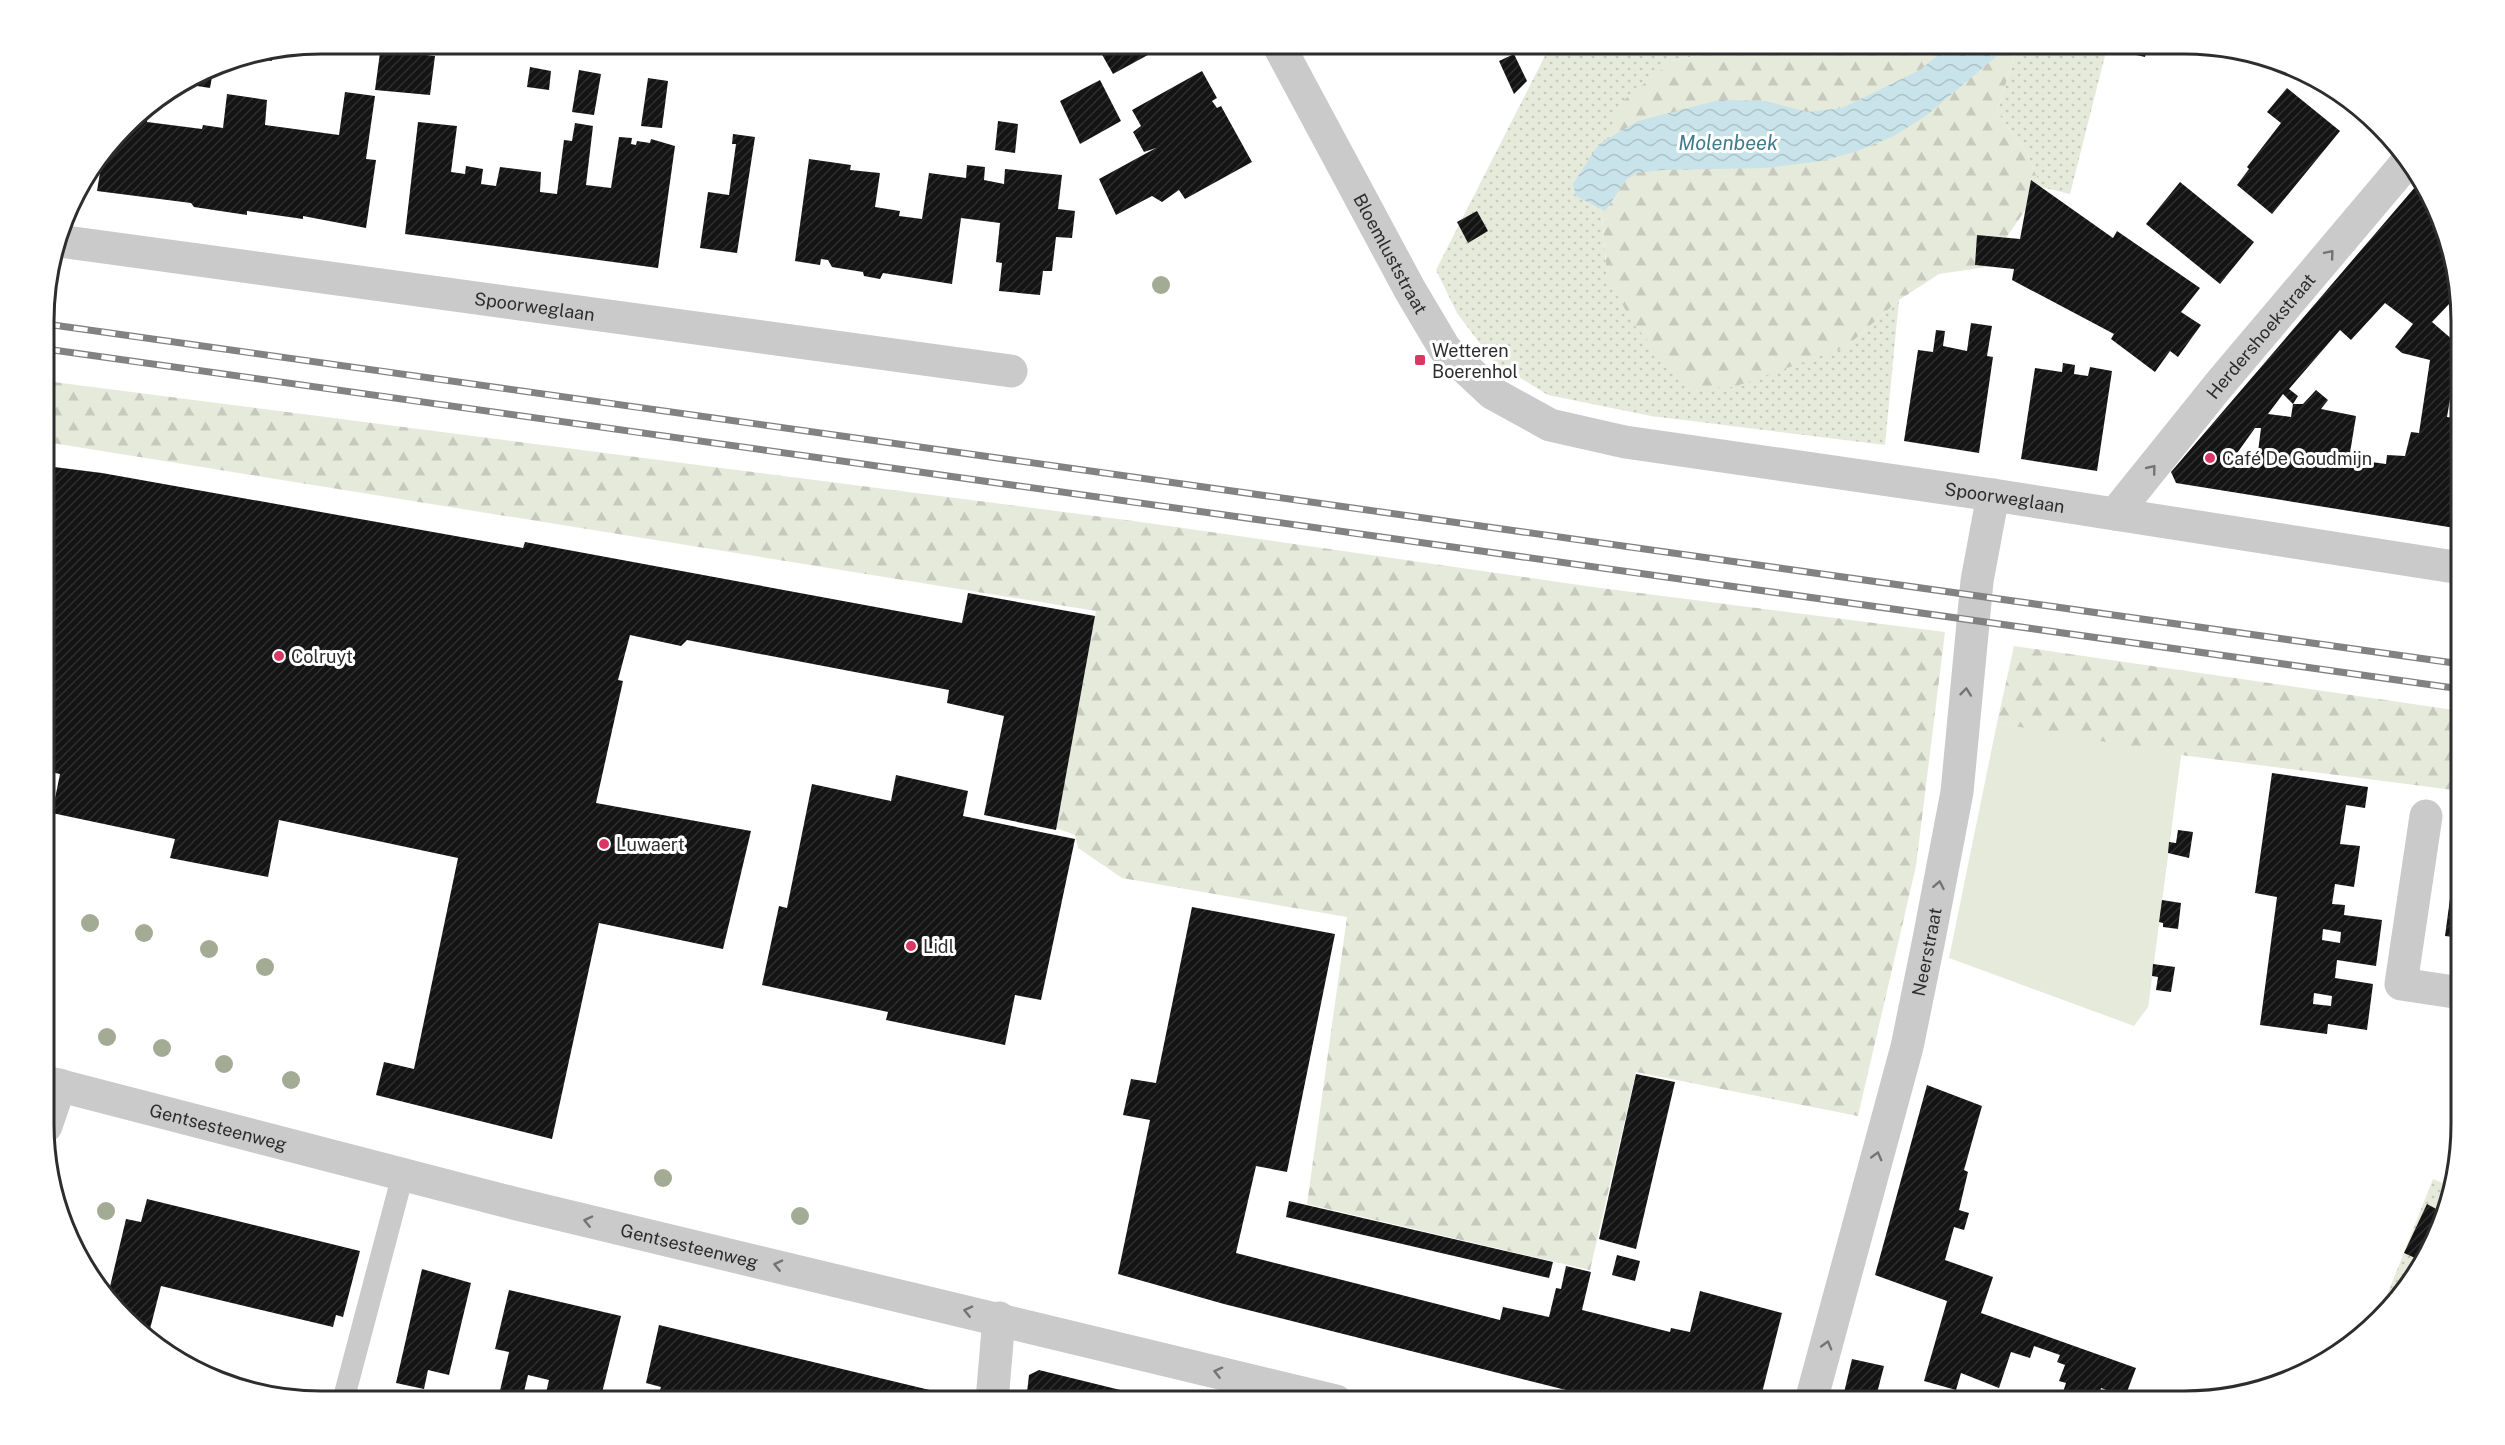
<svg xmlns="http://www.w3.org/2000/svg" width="2505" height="1445" viewBox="0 0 2505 1445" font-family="'Public Sans',sans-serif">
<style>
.grass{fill:url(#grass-dots)}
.forest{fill:url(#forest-firs)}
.park{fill:#e6eadb}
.water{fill:url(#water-waves)}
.building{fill:url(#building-hatch);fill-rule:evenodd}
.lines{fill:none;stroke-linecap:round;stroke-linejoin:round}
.service{stroke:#cacaca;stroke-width:22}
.minor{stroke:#cacaca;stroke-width:33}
.tertiary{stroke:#cacaca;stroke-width:33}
.rail-casing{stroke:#828282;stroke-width:7}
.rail{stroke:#fff;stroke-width:4.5;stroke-dasharray:14;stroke-linecap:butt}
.tree{fill:#a3ab94}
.oneway{stroke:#747474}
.poi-dot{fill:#db3765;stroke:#fff;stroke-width:2}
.labels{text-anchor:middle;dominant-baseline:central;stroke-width:6;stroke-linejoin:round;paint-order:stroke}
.street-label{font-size:18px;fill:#2d2d2d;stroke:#fff}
.poi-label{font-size:18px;fill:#2d2d2d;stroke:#fff;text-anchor:start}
.water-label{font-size:20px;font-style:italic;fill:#407c8a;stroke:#fff}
.rim{fill:none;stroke:#2d2d2d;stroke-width:3}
</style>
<defs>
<pattern id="grass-dots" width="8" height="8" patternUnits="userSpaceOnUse" patternTransform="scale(1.5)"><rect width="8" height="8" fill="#e6eadb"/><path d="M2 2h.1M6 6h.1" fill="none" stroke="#c6c9bc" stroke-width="1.8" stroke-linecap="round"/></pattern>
<pattern id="forest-firs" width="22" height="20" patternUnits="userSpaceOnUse" patternTransform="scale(1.5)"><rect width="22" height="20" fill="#e6eadb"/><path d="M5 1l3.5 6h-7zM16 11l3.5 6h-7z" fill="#c6c9bc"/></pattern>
<pattern id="water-waves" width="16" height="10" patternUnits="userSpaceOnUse" patternTransform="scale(1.5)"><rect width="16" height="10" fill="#c8e3e9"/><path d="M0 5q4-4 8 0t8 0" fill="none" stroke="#acc3c8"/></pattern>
<pattern id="building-hatch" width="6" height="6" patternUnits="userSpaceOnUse" patternTransform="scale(1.5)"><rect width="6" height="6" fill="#141414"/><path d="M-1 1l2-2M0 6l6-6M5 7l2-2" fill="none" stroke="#2e2e2e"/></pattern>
</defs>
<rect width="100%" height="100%" fill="#fff"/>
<g class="grass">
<path d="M1551,44H1747L1672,61L1593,180L1602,215L1607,277L1846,347L1899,300L1885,445L1651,416L1548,395L1494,362L1457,313L1436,270Z"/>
<path d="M2021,44H2108L2070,194L2041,187L2027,153L1997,112L2016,51Z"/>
<path d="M2433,1179L2448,1185L2424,1263L2376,1323Z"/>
</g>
<g class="forest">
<path d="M1747,44H2021L2016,51L1997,112L2027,153L2041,187L1986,267L1939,274L1899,300L1846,347L1734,387L1687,389L1633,323L1607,277L1602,215L1593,180L1619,104L1672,61Z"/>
<path d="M46,381L1134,521L1593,587L1945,632L1916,866L1858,1116L1636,1072L1590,1270L1307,1204L1347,917L1122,878L1078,848L1075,835L1056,828L1096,611L46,442Z"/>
<path d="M2014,646L2461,711V791L2181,755L2148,1007L2068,737L1997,723Z"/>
</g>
<path class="park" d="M1997,723L2181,755L2148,1007L2134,1026L1949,958Z"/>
<path class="water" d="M1952,44H2011L1927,115L1894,136L1855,152L1821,161L1766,168L1662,170L1637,173L1627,179L1605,211L1576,196L1573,184L1599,144L1638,121L1719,100L1766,101L1808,112L1842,108L1920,70Z"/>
<g class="building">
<path d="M385,44H410L409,53L435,56L430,95L375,90L381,45L384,46Z"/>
<path d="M1096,44H1168L1113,74Z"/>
<path d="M2121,44H2148L2145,57L2119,51Z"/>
<path d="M273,53L272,61L252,58V57Z"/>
<path d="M1514,54L1527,81L1514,94L1499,61Z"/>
<path d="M214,66L210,88L184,84Z"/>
<path d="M530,67L551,71L549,90L527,87Z"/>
<path d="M579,70L601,74L594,115L572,112Z"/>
<path d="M1202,71L1217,98L1212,101L1217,108L1221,106L1252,162L1185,199L1179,190L1162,202L1152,196L1116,215L1099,179L1156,148L1144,152L1133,132L1141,126L1132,110Z"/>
<path d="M648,78L668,81L662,128L641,126Z"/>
<path d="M1100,80L1121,121L1080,144L1060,101Z"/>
<path d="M2287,88L2340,131L2272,214L2237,185L2249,169L2247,167L2281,123L2267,112Z"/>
<path d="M345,92L375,96L366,159L376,160L366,228L303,216V219L247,211V215L194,207L191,203L97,191L102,160L138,113L149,106L147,122L202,129L203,125L223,128L227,94L267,100L265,125L339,135Z"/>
<path d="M998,121L1018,124L1015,153L995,150Z"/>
<path d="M418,122L457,126L451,172L465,174L466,166L483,169L481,184L496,186L500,167L541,172L540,192L557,194L564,140L572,141L575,123L593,126L586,185L611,188L619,137L632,138L631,144L636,145L637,141L650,143L651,139L675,146L658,268L405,234Z"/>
<path d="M733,134L755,137L737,253L700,248L708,192L729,195L736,144H732Z"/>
<path d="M809,159L851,165L850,170L880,173L875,207L900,211L899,216L922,219L929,173L966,178L967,165L985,167L984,180L1004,184L1005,169L1062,175L1058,209L1075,211L1072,238L1056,237L1052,271H1043L1040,295L999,291L1002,263L996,262L1000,223L961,218L952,284L883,273L880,279L864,276L863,272L832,267L828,260L821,259L820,265L795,261Z"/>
<path d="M2422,179L2461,303V311L2451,302L2432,322L2461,347V377L2454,375L2447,417L2461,419V529L2176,483L2171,472ZM2385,303L2413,324L2395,347L2402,353L2430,360L2419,433L2411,432L2405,456L2387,455L2386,464L2349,459L2356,416L2321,409L2328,400L2316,390L2303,404H2293L2291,417L2268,414L2283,394L2293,404L2298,396L2289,389L2340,330L2351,340ZM2255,428H2261L2257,460L2235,456Z"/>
<path d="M2031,180L2113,238L2117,231L2200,288L2181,312L2201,325L2178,357L2170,351L2155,372L2111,339L2114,334L2012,280L2014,269L1975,265L1977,235L2020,239Z"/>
<path d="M2180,182L2254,242L2220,284L2146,224Z"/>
<path d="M1477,211L1488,231L1468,243L1457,222Z"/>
<path d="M1971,323L1992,326L1987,356L1993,357L1979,453L1904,441L1918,350L1933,352L1936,330L1945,331L1943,346L1967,351Z"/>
<path d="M2063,363L2075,365L2074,374L2088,376L2090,367L2112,371L2097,471L2021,459L2035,368L2062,372Z"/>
<path d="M46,466L102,473L523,548L525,542L962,623L968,593L1095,616L1056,830L984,815L1004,716L947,703L949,690L687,640L681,646L630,635L618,680L623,681L596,803L751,831L723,949L599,923L552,1139L376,1095L384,1062L414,1069L458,858L279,820L268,877L170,858L175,839L52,813L60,774L46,771Z"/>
<path d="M2272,773L2368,787L2365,808L2346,805L2340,844L2360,846L2354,887L2335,884L2332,904L2345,905L2344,915L2382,920L2376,966L2337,960L2335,978L2373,984L2367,1030L2328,1024L2327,1034L2260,1025L2277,897L2255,893ZM2323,929L2341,932L2340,943L2322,940ZM2314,993L2332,996L2331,1006L2313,1004Z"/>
<path d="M896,775L968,791L963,816L1075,839L1041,1000L1015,995L1005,1045L886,1020L888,1012L762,985L779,906L787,908L812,784L891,801Z"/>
<path d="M2178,830L2193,832L2189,858L2168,853L2169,842L2176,843Z"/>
<path d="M2451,891L2461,892V938L2445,936Z"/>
<path d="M2162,900L2181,903L2178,929L2163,927V923L2159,922Z"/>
<path d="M1192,907L1335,934L1287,1172L1256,1166L1236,1253L1500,1320L1503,1307L1549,1317L1556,1288L1561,1289L1566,1266L1591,1272L1582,1310L1670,1332L1671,1328L1690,1332L1700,1291L1782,1313L1760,1401H1610L1224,1304L1118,1274L1150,1120L1123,1115L1131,1079L1156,1083Z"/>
<path d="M2153,964L2175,967L2171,992L2156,990L2158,977L2152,976Z"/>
<path d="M1636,1074L1675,1082L1636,1249L1599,1239Z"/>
<path d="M1927,1085L1982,1106L1964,1170L1968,1172L1959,1210L1969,1213L1964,1230L1954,1227L1945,1260L1993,1277L1981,1313L2136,1368L2125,1397L2101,1388L2097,1401H2060L2066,1383L2059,1381L2065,1365L2057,1362L2060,1355L2034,1346L2030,1358L2011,1352L1999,1388L1961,1373L1956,1390L1924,1381L1947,1301L1875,1275Z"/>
<path d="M147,1199L360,1251L343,1317L336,1315L333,1327L161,1286L149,1333L108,1295L126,1219L141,1222Z"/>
<path d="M1289,1201L1553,1262L1549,1278L1286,1217Z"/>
<path d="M2427,1204L2440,1211L2424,1262L2404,1253Z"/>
<path d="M1617,1255L1640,1261L1635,1281L1612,1275Z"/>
<path d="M422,1269L471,1283L449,1375L428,1370L424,1389L396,1383Z"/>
<path d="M509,1290L621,1316L600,1401H544L549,1380L528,1375L522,1400L499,1395L509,1352L495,1349Z"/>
<path d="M659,1325L938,1392L936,1401H653L655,1390H660L661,1387L646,1383Z"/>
<path d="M1852,1359L1884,1366L1875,1401H1842Z"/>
<path d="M1039,1370L1161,1400V1401H1026L1029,1375Z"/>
<path d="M466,1390L488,1395L487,1401H463Z"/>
<path d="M2198,1392L2213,1397L2195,1401Z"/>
<path d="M1884,1395L1902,1400V1401H1883Z"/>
</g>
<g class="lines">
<g class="service">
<path d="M247,1391L252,1392"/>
<path d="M343,1401L403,1174"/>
</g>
<g class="minor">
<path id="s1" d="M1278,44L1410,290L1445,349L1492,393L1550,425L1625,442L1993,495L2461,568"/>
<path id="s2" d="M59,241L1011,371"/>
<path id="s3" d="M2115,514L2218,386L2408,161"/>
<path d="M2426,816L2401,984L2461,993"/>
<path d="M46,1126L60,1085"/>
<path d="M992,1401L999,1318"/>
<path id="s4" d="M1811,1401L1907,1047L1929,939L1957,792L1977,581L1993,495"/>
</g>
<path class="tertiary" id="s5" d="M46,1082L517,1204L1336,1401"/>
<g class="rail-casing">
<g id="rail">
<path d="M46,324L2461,664"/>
<path d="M46,349L2461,689"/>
</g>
</g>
<use href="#rail" class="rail"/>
</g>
<g class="tree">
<circle cx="1161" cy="285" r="9"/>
<circle cx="90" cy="923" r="9"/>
<circle cx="144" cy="933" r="9"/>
<circle cx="209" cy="949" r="9"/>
<circle cx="265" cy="967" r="9"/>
<circle cx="107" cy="1037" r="9"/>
<circle cx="162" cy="1048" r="9"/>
<circle cx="224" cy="1064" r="9"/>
<circle cx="291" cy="1080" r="9"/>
<circle cx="663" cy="1178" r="9"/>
<circle cx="106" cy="1211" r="9"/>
<circle cx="800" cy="1216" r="9"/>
</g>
<defs><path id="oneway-chevron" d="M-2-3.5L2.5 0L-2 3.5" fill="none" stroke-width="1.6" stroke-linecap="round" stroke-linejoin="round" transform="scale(1.5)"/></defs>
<g class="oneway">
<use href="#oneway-chevron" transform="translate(2330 254) rotate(-50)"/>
<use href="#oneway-chevron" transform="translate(2152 469) rotate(-51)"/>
<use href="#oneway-chevron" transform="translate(1966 692) rotate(-84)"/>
<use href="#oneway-chevron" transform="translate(1939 885) rotate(-79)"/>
<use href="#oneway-chevron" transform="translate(1877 1156) rotate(-75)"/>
<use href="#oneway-chevron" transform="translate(588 1221) rotate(-167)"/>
<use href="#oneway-chevron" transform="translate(778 1265) rotate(-167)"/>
<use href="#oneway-chevron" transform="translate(968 1311) rotate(-167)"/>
<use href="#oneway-chevron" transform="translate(1827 1345) rotate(-74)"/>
<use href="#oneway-chevron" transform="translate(1218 1372) rotate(-166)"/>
</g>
<g class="poi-dot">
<rect x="1414" y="354" width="12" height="12" rx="3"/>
<circle cx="2210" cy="458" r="6"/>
<circle cx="279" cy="656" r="6"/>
<circle cx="604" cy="844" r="6"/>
<circle cx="911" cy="946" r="6"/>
</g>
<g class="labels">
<g class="street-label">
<text stroke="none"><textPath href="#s1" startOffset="238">Bloemluststraat</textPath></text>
<text stroke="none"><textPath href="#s2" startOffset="480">Spoorweglaan</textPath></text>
<text stroke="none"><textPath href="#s3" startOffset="230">Herdershoekstraat</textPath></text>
<text stroke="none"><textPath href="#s1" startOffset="939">Spoorweglaan</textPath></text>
<text stroke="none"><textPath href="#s4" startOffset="464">Neerstraat</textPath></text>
<text stroke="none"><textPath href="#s5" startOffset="178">Gentsesteenweg</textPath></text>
<text stroke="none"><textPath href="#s5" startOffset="664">Gentsesteenweg</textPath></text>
</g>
<g class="poi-label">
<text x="1432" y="350">Wetteren<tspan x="1432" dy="21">Boerenhol</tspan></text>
<text x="2222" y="458">Café De Goudmijn</text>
<text x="291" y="656">Colruyt</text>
<text x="616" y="844">Luwaert</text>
<text x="923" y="946">Lidl</text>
</g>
<g class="water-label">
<text x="1728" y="143">Molenbeek</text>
</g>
</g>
<path d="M0 0H2505V1445H0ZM321 54H2184A267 267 0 0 1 2451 321V1124A267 267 0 0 1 2184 1391H321A267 267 0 0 1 54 1124V321A267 267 0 0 1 321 54Z" fill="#fff" fill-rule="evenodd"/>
<path class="rim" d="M321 54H2184A267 267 0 0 1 2451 321V1124A267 267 0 0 1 2184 1391H321A267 267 0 0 1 54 1124V321A267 267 0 0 1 321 54Z"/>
</svg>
